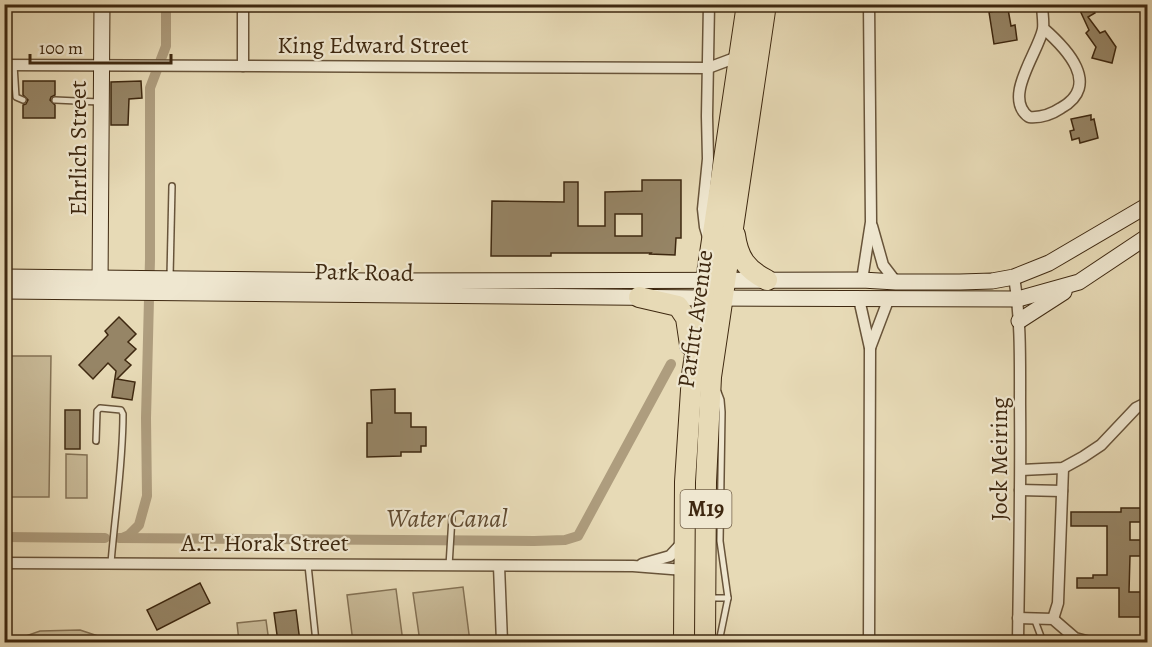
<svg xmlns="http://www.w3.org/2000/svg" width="1152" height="647" viewBox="0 0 1152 647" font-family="Alegreya,serif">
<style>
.grass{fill:#cabc9a;stroke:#847255;stroke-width:1.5}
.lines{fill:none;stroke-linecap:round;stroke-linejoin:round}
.canal{stroke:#ae9d7e;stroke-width:10}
.building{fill:#968566;stroke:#3e2810;stroke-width:1.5;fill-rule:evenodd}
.lane-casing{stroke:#68543a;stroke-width:8}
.street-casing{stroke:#68543a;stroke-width:13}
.secondary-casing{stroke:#3e2810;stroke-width:17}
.highway-casing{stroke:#3e2810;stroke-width:22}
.lane{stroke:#efe7d0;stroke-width:5}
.street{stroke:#efe7d0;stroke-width:10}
.secondary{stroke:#efe7d0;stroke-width:15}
.highway{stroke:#e7dab6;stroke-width:20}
.labels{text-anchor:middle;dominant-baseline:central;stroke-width:4.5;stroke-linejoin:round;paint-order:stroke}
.shield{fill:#efe7d0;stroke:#73614a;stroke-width:1.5}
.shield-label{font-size:22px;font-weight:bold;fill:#3e2810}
.street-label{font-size:24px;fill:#3e2810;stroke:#efe7d0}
.water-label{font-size:26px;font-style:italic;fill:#604b31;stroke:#efe7d0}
</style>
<rect width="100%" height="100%" fill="#e7dab6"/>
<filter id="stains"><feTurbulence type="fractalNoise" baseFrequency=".00333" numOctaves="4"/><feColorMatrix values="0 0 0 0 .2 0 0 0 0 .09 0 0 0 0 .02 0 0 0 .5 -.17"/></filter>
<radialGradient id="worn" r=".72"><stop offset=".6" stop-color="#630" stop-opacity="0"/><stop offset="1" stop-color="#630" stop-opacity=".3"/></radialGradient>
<g class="grass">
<path d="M5,356H51L49,497H5Z"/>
<path d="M66,454L87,455V498H66Z"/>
<path d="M463,587L470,642H420L413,593Z"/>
<path d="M396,589L403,642H353L347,595Z"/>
<path d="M266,620L269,642H239L237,623Z"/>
<path d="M80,630L116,642H9L40,631Z"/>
</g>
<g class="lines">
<g class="canal">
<path d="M4,537L105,538"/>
<path d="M119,538L534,541L565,540L578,536L671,364"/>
<path d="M122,538L129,535L139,525L147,496L146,418L150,259V88L166,46V4"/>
</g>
</g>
<g class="building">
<path d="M1077,4H1090L1095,13L1088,17L1100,33L1105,31L1116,47L1112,63L1092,58L1096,47L1086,33L1089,30Z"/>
<path d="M1008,9L1011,26L1015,25L1017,40L994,44L989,12Z"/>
<path d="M23,81H55V95L51,97L50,100L55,105V118H23V105L26,104L28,100L23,95Z"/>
<path d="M141,81L142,98L129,99L128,125H111V82Z"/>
<path d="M1091,115V120L1094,119L1098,138L1080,143L1079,138L1072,140L1070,131L1074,130L1071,119Z"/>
<path d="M642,180H681V238H676L675,255L650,254L651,253H551V256H491L492,201L564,202V182H578V226H605V192L642,191ZM615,214H642V236H615Z"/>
<path d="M119,317L136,334L128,342L136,349L125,360L131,365L117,379L135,382L132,400L112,397L116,371L108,363L93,379L79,365L108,335L105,331Z"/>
<path d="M395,389V413H411V427H426V446H421V452H401V456L367,457V423H372L371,390Z"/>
<rect x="65" y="410" width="15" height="39"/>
<path d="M1121,508H1148V522H1130V540H1148V556H1130L1129,592H1148V617H1119V588H1077V578H1093V575H1107V526H1071V512H1121Z"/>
<path d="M200,583L210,603L157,630L147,610Z"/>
<path d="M296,610L300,642H278L274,613Z"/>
</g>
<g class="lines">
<g class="lane-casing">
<g id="lane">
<path d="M4,6L94,4"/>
<path d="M14,65L16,97L23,100"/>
<path d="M55,100L99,102"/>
<path d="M170,277L172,186"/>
<path d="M718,392L721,400L722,412L720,541L728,598L719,642"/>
<path d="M96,441L97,411L100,408L121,410L123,414C123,465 115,513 111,563"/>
<path d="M308,565L316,642"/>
<path d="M449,566L452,517"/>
<path d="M709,598H728"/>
<path d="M1034,618L1043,642"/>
</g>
</g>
<g class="street-casing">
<g id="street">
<path d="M1042,4C1042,12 1044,21 1043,29C1038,53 1002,98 1029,117C1041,118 1052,114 1061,108C1102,85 1066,48 1043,28"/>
<path d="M4,65L708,68L740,56"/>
<path d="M243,66V4"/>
<path d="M872,226L883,265L896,282"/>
<path d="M708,237L705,227L703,209L708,159L707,116L709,4"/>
<path d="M1014,277C1021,319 1020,362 1020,405C1021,484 1019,563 1018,642"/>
<path d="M862,280L871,222L869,4"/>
<path d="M859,299L870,348L869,642"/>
<path d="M870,348L889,298"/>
<path d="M1021,470L1063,468L1083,457L1101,445L1136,408L1148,402"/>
<path d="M1020,490L1062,491"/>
<path d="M4,563L633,566L684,570"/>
<path d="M642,564L670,556L684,541"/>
<path d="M499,566L502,642"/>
<path d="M1018,618L1053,619L1075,638L1090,642"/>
<path d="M1053,619L1058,603L1063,468"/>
<path d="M1119,642H1121"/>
</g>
</g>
<g class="secondary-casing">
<g id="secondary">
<path d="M4,277L371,281L862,280L896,282H960L992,281L1014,277L1049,263L1148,205"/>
<path d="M100,286L102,4"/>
<path d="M4,291L703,298L1018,299L1079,282L1148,236"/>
<path d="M1019,321L1064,292"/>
</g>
</g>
<g class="highway-casing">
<g id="highway">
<path d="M735,235C738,258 747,270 767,280"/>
<path d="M639,297L678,306L686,318L690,345"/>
<path d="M684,642L685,482L692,375L747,4"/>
<path d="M705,642L706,482L711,377L766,4"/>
</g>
</g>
<use href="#lane" class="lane"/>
<use href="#street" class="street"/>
<use href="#secondary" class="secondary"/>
<use href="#highway" class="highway"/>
</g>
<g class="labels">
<rect class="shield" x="680.5" y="490" width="51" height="38" rx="4.5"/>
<g class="shield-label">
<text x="706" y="509">M19</text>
</g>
<g class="street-label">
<text x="373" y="45">King Edward Street</text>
<text transform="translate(78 148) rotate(-90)">Ehrlich Street</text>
<text transform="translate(364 272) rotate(1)">Park Road</text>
<text transform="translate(695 319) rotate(-82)">Parfitt Avenue</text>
<text transform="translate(999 459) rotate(-90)">Jock Meiring</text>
<text x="265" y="543">A.T. Horak Street</text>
</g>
<g class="water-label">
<text x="447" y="518">Water Canal</text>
</g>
</g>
<rect width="1152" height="647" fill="none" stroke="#e7dab6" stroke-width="24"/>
<rect x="6" y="6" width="1140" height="635" fill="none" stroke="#3e2810" stroke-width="3"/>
<rect x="12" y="12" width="1128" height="623" fill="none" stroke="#3e2810" stroke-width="1.5"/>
<path d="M30 54v9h141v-9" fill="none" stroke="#3e2810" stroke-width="3"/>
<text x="39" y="54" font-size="18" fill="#3e2810" stroke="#efe7d0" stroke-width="4.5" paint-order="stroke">100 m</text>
<rect width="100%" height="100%" filter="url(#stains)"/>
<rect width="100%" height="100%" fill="url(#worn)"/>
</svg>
